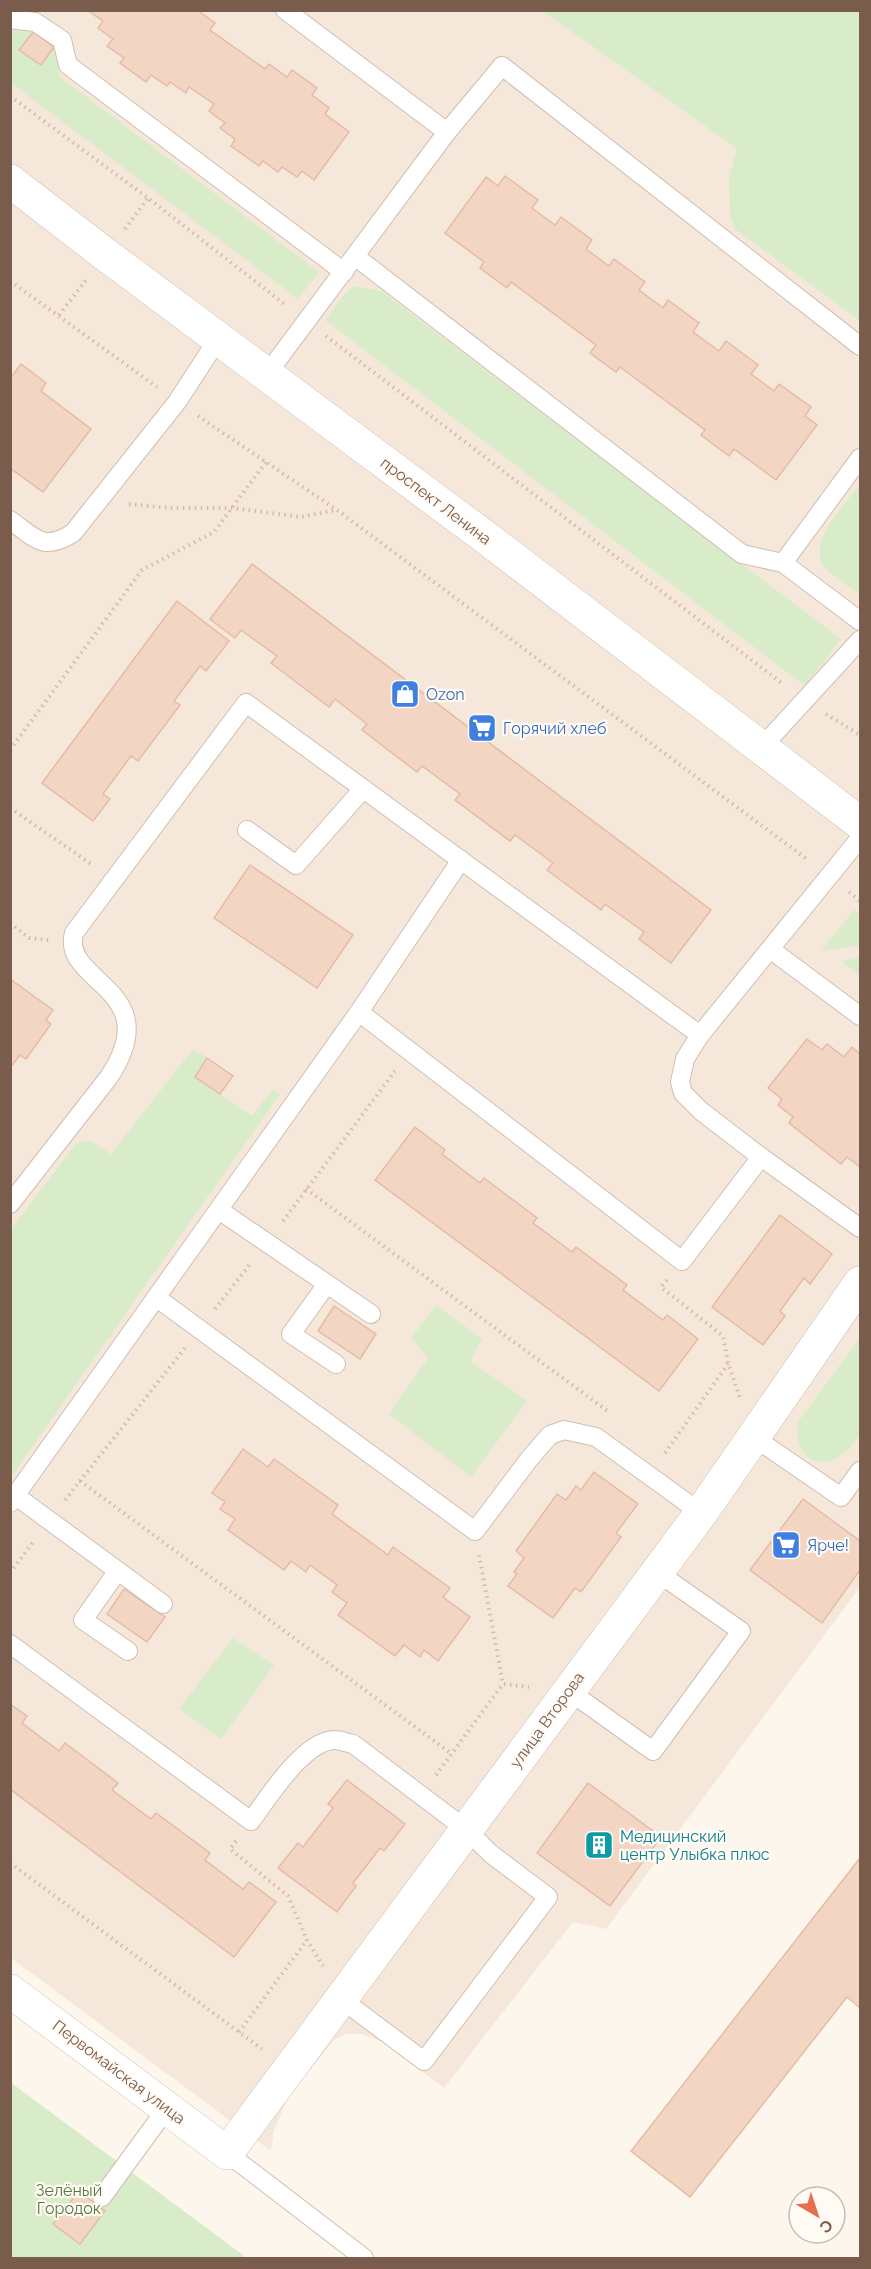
<svg xmlns="http://www.w3.org/2000/svg" width="871" height="2269" viewBox="0 0 871 2269" font-family="Raleway,sans-serif">
<style>
.residential{fill:#f5e8da}
.green{fill:#d8ecc9}
.building{fill:#f3d5c3;stroke:#e6bba3;stroke-width:1.5}
.lines{fill:none;stroke-linecap:round;stroke-linejoin:round}
.lane-casing{stroke:#d1beb0;stroke-width:20}
.street-casing{stroke:#d1beb0;stroke-width:34}
.secondary-casing{stroke:#d6c0b0;stroke-width:34}
.path{stroke:#d9b8a5;stroke-width:4;stroke-dasharray:1.5 4.5;stroke-linecap:butt}
.lane{stroke:#fff;stroke-width:18}
.street{stroke:#fff;stroke-width:33}
.secondary{stroke:#fff;stroke-width:33}
.labels{text-anchor:middle;dominant-baseline:central;stroke-width:4.5;stroke-linejoin:round;paint-order:stroke}
.street-label{font-size:16px;fill:#7a5c4d;stroke:#fffaf3}
.shop-label{font-size:16px;fill:#366cbe;stroke:#fffaf3;text-anchor:start}
.culture-label{font-size:16px;fill:#0d838f;stroke:#fffaf3;text-anchor:start}
.park-label{font-size:16px;fill:#537a41;stroke:#fffaf3}
</style>
<rect width="100%" height="100%" fill="#fdf6ec"/>
<path class="residential" d="M10,11H544L860,237V1587L606,1929L573,1922L444,2088L382,2042L362,2034H346L334,2040L288,2097L274,2130L271,2151L11,1958Z"/>
<g class="green">
<path d="M543,11H860V321L735,229L730,215L729,176L737,149Z"/>
<path d="M10,30L33,32L20,50L41,65L54,47L60,77L319,272L298,299L11,83Z"/>
<path d="M355,286L381,291L841,639L805,686L325,320L348,290Z"/>
<path d="M860,484V595C850,587 836,579 826,569C803,544 846,504 860,484Z"/>
<path d="M854,910L860,915V945L821,951Z"/>
<path d="M860,958V976L841,961Z"/>
<path d="M193,1049L207,1058L195,1077L252,1116L272,1090L280,1094L11,1477V1229L75,1145C88,1134 99,1147 111,1154Z"/>
<path d="M436,1305L482,1339L470,1361L527,1401L471,1477L389,1414L428,1358L411,1338Z"/>
<path d="M860,1338C861,1353 863,1427 859,1435C837,1474 792,1471 798,1422Z"/>
<path d="M233,1638L274,1665L221,1739L179,1709Z"/>
<path d="M10,2082L247,2258H11Z"/>
</g>
<g class="building">
<path d="M87,10H201L200,12L215,23L210,30L265,69L269,64L287,77L292,70L317,88L312,95L329,108L325,114L349,132L314,180L302,171L297,177L282,167L278,172L263,161L259,166L231,146L235,139L220,128L225,123L209,111L214,104L189,87L186,93L170,82L167,86L151,75L146,82L120,63L124,58L107,46L113,39L98,28L103,21Z"/>
<path d="M33,32L54,47L41,65L19,50Z"/>
<path d="M505,176L538,200L532,208L555,225L561,217L592,240L586,249L609,266L614,259L645,282L639,290L663,308L668,300L699,323L693,332L719,351L726,341L758,365L751,374L774,391L779,384L811,407L805,416L817,425L776,480L734,449L729,456L701,435L705,430L620,367L616,372L590,353L596,345L511,282L507,288L480,268L484,262L445,233L486,177L498,186Z"/>
<path d="M21,364L46,383L41,391L91,429L43,492L10,468V379Z"/>
<path d="M252,564L711,910L671,963L639,939L644,932L605,904L601,910L547,870L553,863L515,835L510,841L455,800L460,794L422,766L417,772L362,730L367,724L335,699L329,707L271,663L277,656L241,630L235,638L210,619Z"/>
<path d="M177,601L229,641L206,671L200,666L174,701L180,705L138,761L131,756L103,794L110,799L93,821L42,783Z"/>
<path d="M250,865L353,935L317,988L214,918Z"/>
<path d="M10,979L53,1010L46,1020L51,1024L26,1059L20,1055L10,1068Z"/>
<path d="M807,1039L822,1050L827,1044L844,1057L852,1047L860,1054V1167L847,1157L841,1164L789,1123L793,1117L778,1105L782,1099L768,1088Z"/>
<path d="M207,1058L233,1076L220,1094L195,1077Z"/>
<path d="M415,1127L445,1150L442,1154L480,1183L484,1178L537,1218L533,1223L572,1252L576,1247L627,1285L623,1290L663,1320L667,1315L698,1339L659,1391L375,1180Z"/>
<path d="M780,1215L832,1254L810,1284L804,1278L780,1311L785,1316L763,1345L712,1307Z"/>
<path d="M334,1306L376,1334L360,1359L318,1331Z"/>
<path d="M243,1449L268,1467L274,1459L338,1505L332,1514L388,1555L393,1547L450,1588L443,1597L470,1617L438,1661L424,1650L420,1657L404,1645L395,1656L338,1615L347,1603L332,1592L337,1585L310,1565L306,1572L291,1561L284,1570L228,1530L235,1519L220,1509L225,1502L212,1493Z"/>
<path d="M594,1472L638,1504L616,1533L621,1537L581,1592L575,1588L553,1618L508,1586L517,1574L514,1572L524,1558L516,1551L557,1494L566,1500L576,1486L581,1490Z"/>
<path d="M803,1499L860,1541V1570L822,1623L750,1570Z"/>
<path d="M124,1589L165,1617L147,1642L107,1614Z"/>
<path d="M10,1704L27,1716L22,1723L59,1751L65,1743L118,1783L112,1790L151,1819L156,1813L210,1853L205,1860L243,1889L249,1882L276,1902L234,1957L10,1789Z"/>
<path d="M347,1780L405,1824L384,1851L380,1848L353,1883L356,1886L337,1912L278,1868L298,1843L303,1847L333,1808L328,1804Z"/>
<path d="M588,1783L661,1837L610,1906L537,1853Z"/>
<path d="M860,1858V2008L847,1997L690,2197L631,2151Z"/>
<path d="M79,2191L105,2211L80,2244L53,2224Z"/>
</g>
<g class="lines">
<g class="lane-casing">
<g id="lane">
<path d="M285,10L447,132"/>
<path d="M10,19L35,22L62,40L68,65L344,272"/>
<path d="M356,257L742,554L783,563"/>
<path d="M267,374L447,132L502,66L860,346"/>
<path d="M860,458L783,563L860,621"/>
<path d="M10,520C35,538 43,552 73,533L177,402L218,339"/>
<path d="M761,748L860,640"/>
<path d="M247,830L296,865L363,789"/>
<path d="M770,949L860,1016"/>
<path d="M359,1012L682,1261L761,1157"/>
<path d="M700,1035L685,1059L680,1082L683,1093L701,1111L761,1157L860,1228"/>
<path d="M10,1204L109,1077C168,988 60,983 74,933L246,703L700,1035L860,838"/>
<path d="M219,1210L371,1314"/>
<path d="M327,1284L291,1334L336,1364"/>
<path d="M157,1298L475,1531L530,1458L550,1435L564,1430L596,1437L701,1513"/>
<path d="M752,1436L841,1497L860,1471"/>
<path d="M16,1496L163,1604"/>
<path d="M10,1503L359,1012L461,860"/>
<path d="M117,1572L83,1620L128,1651"/>
<path d="M10,1644L251,1821C268,1798 304,1740 335,1740C340,1740 347,1743 353,1744L467,1830L491,1854L548,1897L424,2061L341,1999"/>
<path d="M569,1691L653,1751L741,1631L657,1572"/>
<path d="M227,2153L364,2258"/>
<path d="M102,2197L167,2108"/>
</g>
</g>
<g class="street-casing">
<path id="street" d="M10,1991L227,2153L701,1513L860,1283"/>
</g>
<g class="secondary-casing">
<path id="secondary" d="M10,181L106,255L485,537L860,823"/>
</g>
<g class="path">
<path d="M10,96L148,198L287,306"/>
<path d="M125,229L148,198"/>
<path d="M10,281L157,387"/>
<path d="M59,315L86,280"/>
<path d="M326,336L783,684"/>
<path d="M198,416L337,510L808,860"/>
<path d="M129,504L169,508H233L301,517L336,510"/>
<path d="M826,714L860,735"/>
<path d="M10,750L142,570L214,532L266,462"/>
<path d="M10,808L94,866"/>
<path d="M849,892L860,901"/>
<path d="M10,923L29,938L49,940"/>
<path d="M306,1189L609,1412"/>
<path d="M283,1221L395,1071"/>
<path d="M667,1280L661,1287L723,1336L728,1363L740,1398"/>
<path d="M215,1309L251,1263"/>
<path d="M665,1453L728,1364"/>
<path d="M80,1481L452,1754"/>
<path d="M65,1500L185,1348"/>
<path d="M479,1555L503,1684"/>
<path d="M10,1573L33,1542"/>
<path d="M436,1775L503,1684L529,1687"/>
<path d="M236,1841L230,1849L288,1896L307,1940L323,1966"/>
<path d="M10,1863L262,2049"/>
<path d="M239,2032L307,1940"/>
</g>
<use href="#lane" class="lane"/>
<use href="#street" class="street"/>
<use href="#secondary" class="secondary"/>
</g>
<defs>
<g id="shop-square" transform="scale(1.5)"><rect x="-9" y="-9" width="18" height="18" rx="4" fill="#3f7fe0" stroke="#fffaf3"/><path d="M-5-2.5h2.3a2.7 3.5 0 0 1 5.4 0H5L5.5 6h-11ZM-1.5-2.5h3a1.5 2.3 0 0 0-3 0Z" fill="#fff"/></g>
<g id="supermarket-square" transform="scale(1.5)"><rect x="-9" y="-9" width="18" height="18" rx="4" fill="#3f7fe0" stroke="#fffaf3"/><path d="M-6-5.5h2.5l.6 2H6L4.5 2H-2.5L-4.4-4H-6ZM-1.5 3.2a1.3 1.3 0 1 0 .1 0ZM3 3.2a1.3 1.3 0 1 0 .1 0Z" fill="#fff"/></g>
<g id="building-square" transform="scale(1.5)"><rect x="-9" y="-9" width="18" height="18" rx="4" fill="#0f9aa8" stroke="#fffaf3"/><path d="M-4-6H4V6H1V3H-1V6H-4ZM-2.5-4.3h1.7v1.8h-1.7ZM.8-4.3h1.7v1.8H.8ZM-2.5-1h1.7V.8h-1.7ZM.8-1h1.7V.8H.8Z" fill="#fff"/></g>
</defs>
<g fill-rule="evenodd">
<use href="#shop-square" x="405" y="694"/>
<use href="#supermarket-square" x="482" y="728"/>
<use href="#supermarket-square" x="786" y="1545"/>
<use href="#building-square" x="599" y="1845"/>
</g>
<g class="labels">
<g class="street-label">
<text transform="translate(436 501) rotate(37)">проспект Ленина</text>
<text transform="translate(547 1720) rotate(-54)">улица Второва</text>
<text transform="translate(119 2072) rotate(37)">Первомайская улица</text>
</g>
<g class="shop-label">
<text x="426" y="694">Ozon</text>
<text x="503" y="728">Горячий хлеб</text>
<text x="807" y="1545">Ярче!</text>
</g>
<g class="culture-label">
<text x="620" y="1836">Медицинский<tspan x="620" dy="18">центр Улыбка плюс</tspan></text>
</g>
<g class="park-label">
<text x="69" y="2190">Зелёный<tspan x="69" dy="18">Городок</tspan></text>
</g>
</g>
<rect width="871" height="2269" fill="none" stroke="#7a5c4d" stroke-width="24"/>
<g transform="translate(817 2215) rotate(141)"><circle r="28" fill="#fffaf3" stroke="#cabbb1" stroke-width="1.5"/>
<path d="M0-4.5L10 22L0 15L-10 22Z" fill="#e76f51"/>
<text y="-9" font-size="16" font-weight="bold" text-anchor="middle" fill="#7a5c4d">С</text>
</g>
</svg>
